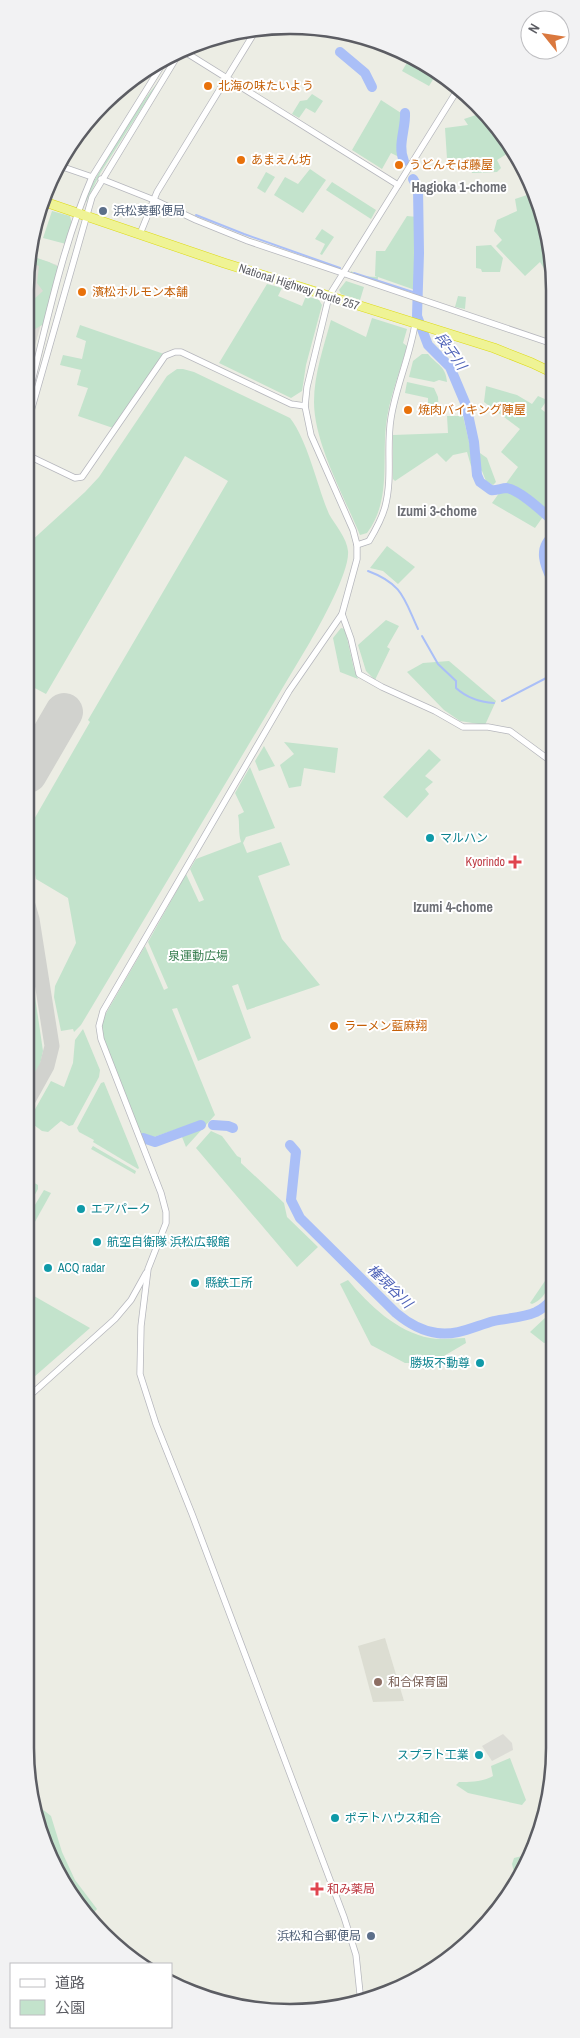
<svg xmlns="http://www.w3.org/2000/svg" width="580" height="2038" viewBox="0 0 580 2038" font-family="'Archivo Narrow','Noto Sans JP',sans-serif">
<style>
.industrial{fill:#dcdcd6}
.education{fill:#dcddd2}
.green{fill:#c3e3cc}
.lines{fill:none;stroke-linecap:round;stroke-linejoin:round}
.stream{stroke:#aabff7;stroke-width:2}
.river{stroke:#aabff7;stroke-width:10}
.taxiway{stroke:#d1d2ce;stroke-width:15}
.runway{stroke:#d1d2ce;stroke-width:38}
.minor-casing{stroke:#b6b7bd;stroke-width:7}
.highway-casing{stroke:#ddda14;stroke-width:10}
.minor{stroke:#fff;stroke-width:5.5}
.highway{stroke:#eff395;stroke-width:9}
.food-dot{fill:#e8710a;stroke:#fff;stroke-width:2}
.service-dot{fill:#5c6f8a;stroke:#fff;stroke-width:2}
.culture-dot{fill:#0f9aa8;stroke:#fff;stroke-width:2}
.health-dot{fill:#e0444e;stroke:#fff;stroke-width:2}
.education-dot{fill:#8d6e63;stroke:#fff;stroke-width:2}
.labels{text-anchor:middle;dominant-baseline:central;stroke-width:4;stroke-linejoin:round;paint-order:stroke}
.food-label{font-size:12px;fill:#c56008;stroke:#fff;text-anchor:start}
.service-label{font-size:12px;fill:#4e5e75;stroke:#fff;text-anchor:start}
.street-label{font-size:12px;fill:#5c5d63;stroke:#fff}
.culture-label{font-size:12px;fill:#0d838f;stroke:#fff;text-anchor:start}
.health-label{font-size:12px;fill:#be3a42;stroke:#fff;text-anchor:end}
.park-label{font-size:12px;fill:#3d8154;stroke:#fff}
.education-label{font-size:12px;fill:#785e54;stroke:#fff;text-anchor:start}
.neighbourhood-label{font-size:14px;font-weight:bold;fill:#6d6f75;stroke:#fff}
.water-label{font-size:14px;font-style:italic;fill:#4f63b8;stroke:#fff}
.rim{fill:none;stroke:#5c5d63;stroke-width:2.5}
</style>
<rect width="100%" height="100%" fill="#ecede4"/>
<g class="industrial">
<path d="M30,256L57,265L30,364Z"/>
<path d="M503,1734L512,1743L513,1750L492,1761L482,1746Z"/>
</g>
<path class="education" d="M385,1638L404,1701L373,1702L358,1646Z"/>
<g class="green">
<path d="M411,56L422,60L437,73L429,86L402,71Z"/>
<path d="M159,81L101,172L86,202L84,201C96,175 112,151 127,126C137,110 147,95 159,81Z"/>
<path d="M312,94L323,101L315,113L306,108L299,118L292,114L300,101L307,100Z"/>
<path d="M381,100L401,113L408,122L403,159L391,153L382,169L352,150Z"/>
<path d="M485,112L499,131L510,152L497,160L501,168L497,172L472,173L471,158L447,159L445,128L468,125L464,119Z"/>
<path d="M310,169L326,180L303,213L274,195L285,177L298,184Z"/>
<path d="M266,172L275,177L265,193L257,188Z"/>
<path d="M332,182L376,210L371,219L326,190Z"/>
<path d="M530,194C533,206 539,215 544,226C551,243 553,259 553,277L550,278L540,262L525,276L496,246L502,240L494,231L497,220L517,211L515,199Z"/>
<path d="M52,211L70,216L72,224L66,244L43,238Z"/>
<path d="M407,216L417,217L415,290L378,277L377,286L350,277L351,271L359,276L377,277L375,276L376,251H385Z"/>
<path d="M322,229L334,237L322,255L320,254L325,244L315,239Z"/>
<path d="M491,245L503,258L500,272H482L481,269L476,268V246Z"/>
<path d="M31,256L49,262L59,267L44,324L35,329L30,327V298L33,300L43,291L37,283L39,266L30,262Z"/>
<path d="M346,281L364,287L360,300L341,294L339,290Z"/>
<path d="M267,284L282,288L278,296L302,306L306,296L319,300L322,305L306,365L302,391L291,398L219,363Z"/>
<path d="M458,296L466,297L465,309L455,307Z"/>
<path d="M372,318L407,329L403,343L407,346C400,372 389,398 386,425C382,462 391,501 367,533L360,535C344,496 314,443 314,402C314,374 324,346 331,320L366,337Z"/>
<path d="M80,325L164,354L113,428L78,416L88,388L77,385L81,370L60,365L63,355L82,359L86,341L76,337Z"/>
<path d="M422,354H428C437,365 446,366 447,382L439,380L434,382L409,377L413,361Z"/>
<path d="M177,369H183L194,372L290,418C308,441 317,486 329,514C335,525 347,538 348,551C350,571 321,623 310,642L81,1025L74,1032L73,1029L61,1031L54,997L55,986L76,943L68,898L36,879L28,839L29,828L90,722L88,720L228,481L185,456L46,694L29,685V543L85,492L99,477L167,376Z"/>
<path d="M407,382L434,388L438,397L439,414L428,410V398L405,393Z"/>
<path d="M486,386L517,395L532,404L538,396L547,400L541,409L552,417V504L535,528L492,503L518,467L501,452L520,429L484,402Z"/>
<path d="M447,416H463L470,446L487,458L496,482L493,485L486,481L482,471L471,466L467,452L453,455L446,462L437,453L395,481L393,479V435L448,433Z"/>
<path d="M387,546L415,567L398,584L383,571L370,568Z"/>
<path d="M386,620L399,626L387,647L390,649L375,680L366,671L358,645Z"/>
<path d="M341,628L345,629L354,669L358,679L340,672L333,638Z"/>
<path d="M449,661L496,701L485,725L460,721L444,710L407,672L423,663Z"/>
<path d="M284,742L338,748L335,773L304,768L301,786L289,788L280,765L294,754Z"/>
<path d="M264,746L275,766L259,771L255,761Z"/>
<path d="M429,749L441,760L425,776L433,782L425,789L429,794L407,818L383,797Z"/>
<path d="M250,767L275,828L246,837L243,843L247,853L281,842L290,865L258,876L282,939L320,985L247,1010L238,984L232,986L251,1038L198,1061L177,1008L172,1009L215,1115L186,1147L180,1132L177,1129L154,1137L141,1135L103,1037L102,1025L105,1015L145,946L164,990L168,988L148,942L186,874L199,902L204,900L190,869L196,859L241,842C238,832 240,824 238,815L244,812L235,793Z"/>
<path d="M28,949L43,1051L40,1065L27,1086Z"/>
<path d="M83,1029L100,1070L99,1077L73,1125L69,1126L61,1121L48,1132L42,1131L34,1125L32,1116L34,1111L51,1081L64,1087L73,1063L75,1040Z"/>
<path d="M104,1082L139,1168L138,1169L93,1142L94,1140L79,1132L77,1128L101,1083Z"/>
<path d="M211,1131L222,1136L237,1156L241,1158V1163L284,1203L287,1217L318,1247L297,1267L196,1148Z"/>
<path d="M93,1146L136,1171L135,1174L91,1149Z"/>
<path d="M27,1157L30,1163L27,1179L38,1185V1189L27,1209Z"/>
<path d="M44,1190L51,1193L27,1236V1218Z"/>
<path d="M348,1280C369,1305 397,1332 430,1338C441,1340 454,1338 465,1338L466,1343L432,1363H405L371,1345L340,1284Z"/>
<path d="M545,1281L549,1285C545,1295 541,1300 532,1304L530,1303Z"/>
<path d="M27,1292L90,1328L26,1384V1337L33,1326L26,1322Z"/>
<path d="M551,1310V1341L544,1343L530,1332L546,1317Z"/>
<path d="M510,1758L526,1800L522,1805L468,1793L456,1785L459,1782C470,1782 483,1782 493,1776L491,1766Z"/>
<path d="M36,1804L51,1816L62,1852L75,1880L97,1909L89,1918L82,1902H78L45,1849Z"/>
<path d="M522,1856L526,1857L516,1881L512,1864L514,1858Z"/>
</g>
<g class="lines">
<g class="stream">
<path d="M196,215L244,234L340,268"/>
<path d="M354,273L419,294"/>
<path d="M368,571C403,584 404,599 418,629"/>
<path d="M422,636L438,664L456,681V688C467,698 479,702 494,703"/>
<path d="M502,701L552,675"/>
</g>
<g class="river">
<path d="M340,52L365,73L372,87"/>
<path d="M404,161C397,146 406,128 405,113"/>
<path d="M413,179L418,188L419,253L417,316L428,345L450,367L466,405L474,442L477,475L480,482L491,490C496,491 502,488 506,488C519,489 543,512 552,520"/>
<path d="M552,580C545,566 538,549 552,537"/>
<path d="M213,1125L228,1126L233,1128"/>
<path d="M143,1138L155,1142L201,1125"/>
<path d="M290,1145L296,1152L291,1200L300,1218L396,1313C408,1323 421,1331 437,1333C457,1336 475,1326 494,1321C507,1318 523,1318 536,1312C542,1309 547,1305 551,1300"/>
</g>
<path class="taxiway" d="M27,1102L47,1066L52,1046L32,919L28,905"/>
<path class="runway" d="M28,774L64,712"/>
<g class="minor-casing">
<g id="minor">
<path d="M185,52L398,185"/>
<path d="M60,166L92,177"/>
<path d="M101,179L154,200L196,220L248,241L553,344"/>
<path d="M140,234L157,192L256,30"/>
<path d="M30,389C48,318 63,244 92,177L165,60"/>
<path d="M29,418L92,197L178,55"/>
<path d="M29,456L75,478L82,477L165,356L175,352H181L291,404L305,406"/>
<path d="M357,545L369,541C375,531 382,518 385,507C393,477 386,447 391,418C396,386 410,356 415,324"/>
<path d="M342,614L351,639L359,674L382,687L435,711L463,727H488L510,731L552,762"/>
<path d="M26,1399L115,1319L131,1300L146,1273"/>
<path d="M361,2003L356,1955L344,1917L192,1514L156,1424L140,1374L141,1326L148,1269L166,1223V1212L161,1193L101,1039L99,1026L103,1011L289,691L342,614L357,559V545L353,530L311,435L305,406L307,387L329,296L458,89"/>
</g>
</g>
<g class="highway-casing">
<path id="highway" d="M45,202L224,263L494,348L532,363L553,373"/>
</g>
<use href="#minor" class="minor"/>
<use href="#highway" class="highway"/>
</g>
<g class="food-dot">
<circle cx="208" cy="86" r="5"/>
<circle cx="241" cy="160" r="5"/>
<circle cx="399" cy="165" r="5"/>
<circle cx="82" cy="292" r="5"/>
<circle cx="408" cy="410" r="5"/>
<circle cx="334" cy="1026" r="5"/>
</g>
<g class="service-dot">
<circle cx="103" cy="211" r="5"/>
<circle cx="371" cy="1936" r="5"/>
</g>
<g class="culture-dot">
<circle cx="430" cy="838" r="5"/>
<circle cx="81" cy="1209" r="5"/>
<circle cx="97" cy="1242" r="5"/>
<circle cx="48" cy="1268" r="5"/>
<circle cx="195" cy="1283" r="5"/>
<circle cx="480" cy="1363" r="5"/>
<circle cx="479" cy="1755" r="5"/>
<circle cx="335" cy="1818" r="5"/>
</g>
<g class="health-dot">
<path d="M512.5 854.5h5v5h5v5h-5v5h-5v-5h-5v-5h5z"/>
<path d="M314.5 1881.5h5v5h5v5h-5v5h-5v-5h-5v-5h5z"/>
</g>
<circle class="education-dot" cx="378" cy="1682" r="5"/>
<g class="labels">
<g class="food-label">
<text x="218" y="86">北海の味たいよう</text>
<text x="251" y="160">あまえん坊</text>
<text x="409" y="165">うどんそば藤屋</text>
<text x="92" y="292">濱松ホルモン本舗</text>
<text x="418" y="410">焼肉バイキング陣屋</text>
<text x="344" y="1026">ラーメン藍麻翔</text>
</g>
<g class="service-label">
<text x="113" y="211">浜松葵郵便局</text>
<text x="361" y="1936" text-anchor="end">浜松和合郵便局</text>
</g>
<g class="street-label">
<text transform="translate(299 287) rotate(18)">National Highway Route 257</text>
</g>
<g class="culture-label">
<text x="440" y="838">マルハン</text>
<text x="91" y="1209">エアパーク</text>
<text x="107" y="1242">航空自衛隊 浜松広報館</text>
<text x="58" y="1268">ACQ radar</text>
<text x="205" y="1283">縣鉄工所</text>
<text x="470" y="1363" text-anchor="end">勝坂不動尊</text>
<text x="469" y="1755" text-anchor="end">スプラト工業</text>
<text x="345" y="1818">ポテトハウス和合</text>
</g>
<g class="health-label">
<text x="505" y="862">Kyorindo</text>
<text x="327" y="1889" text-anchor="start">和み薬局</text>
</g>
<g class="park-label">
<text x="198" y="956">泉運動広場</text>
</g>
<g class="education-label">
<text x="388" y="1682">和合保育園</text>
</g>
<g class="neighbourhood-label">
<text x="459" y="187">Hagioka 1-chome</text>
<text x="437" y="511">Izumi 3-chome</text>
<text x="453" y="907">Izumi 4-chome</text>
</g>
<g class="water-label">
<text transform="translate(451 351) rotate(55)">段子川</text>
<text transform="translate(390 1286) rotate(44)">権現谷川</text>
</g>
</g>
<path d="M0 0H580V2038H0ZM290 34H290A256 256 0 0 1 546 290V1748A256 256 0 0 1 290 2004H290A256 256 0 0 1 34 1748V290A256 256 0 0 1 290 34Z" fill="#f2f2f3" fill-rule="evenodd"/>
<path class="rim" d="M290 34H290A256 256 0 0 1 546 290V1748A256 256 0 0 1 290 2004H290A256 256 0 0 1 34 1748V290A256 256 0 0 1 290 34Z"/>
<rect x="10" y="1963" width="162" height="65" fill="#ffffff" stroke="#bebec1"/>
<rect x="20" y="1979" width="25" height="8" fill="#ffffff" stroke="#bebec1"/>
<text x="55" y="1988" font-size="15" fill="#5c5d63">道路</text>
<rect x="20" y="2000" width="25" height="15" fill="#c3e3cc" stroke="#bebec1"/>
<text x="55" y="2013" font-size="15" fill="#5c5d63">公園</text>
<g transform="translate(545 35) rotate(300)"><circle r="24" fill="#ffffff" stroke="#bebec1"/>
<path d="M0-4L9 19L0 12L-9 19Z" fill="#da783e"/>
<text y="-8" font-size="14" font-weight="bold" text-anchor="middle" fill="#5c5d63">N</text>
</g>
</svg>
